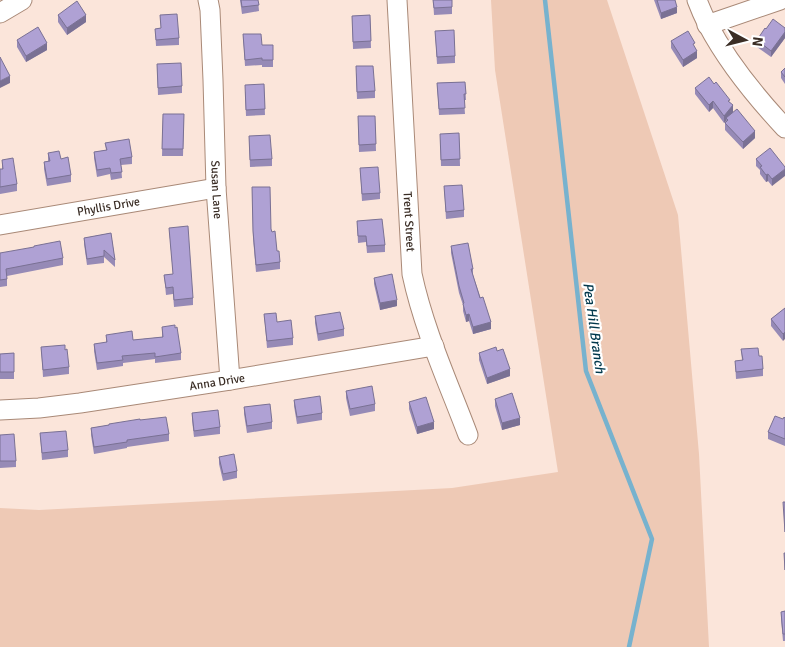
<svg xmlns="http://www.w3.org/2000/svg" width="785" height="647" viewBox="0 0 785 647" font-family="Signika,sans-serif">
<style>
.green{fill:#eec9b5}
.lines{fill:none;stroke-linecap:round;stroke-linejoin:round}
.stream{stroke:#77b2ce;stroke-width:4.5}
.minor-casing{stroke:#a98977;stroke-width:21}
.minor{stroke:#fff;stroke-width:19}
.wall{fill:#968ab6}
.shaded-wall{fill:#7a7194}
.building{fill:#afa1d4;stroke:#7a7194}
.labels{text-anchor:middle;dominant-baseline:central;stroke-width:4.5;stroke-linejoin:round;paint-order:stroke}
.street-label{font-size:12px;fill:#3a2d25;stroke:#fff}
.water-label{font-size:14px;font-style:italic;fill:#01384c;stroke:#fff}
</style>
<rect width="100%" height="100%" fill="#fbe5da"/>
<path class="green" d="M491,0H607L678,215L699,454L709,647H0V508L39,510L452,488L558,472L495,70Z"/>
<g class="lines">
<path class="stream" d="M545,0L586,371L652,539L629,647"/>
<g class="minor-casing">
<g id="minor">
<path id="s1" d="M208,0L210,10L213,80L216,188L230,380"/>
<path id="s2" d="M397,0L412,274C424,330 448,382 468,435"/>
<path d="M697,0C700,8 704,17 708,25C727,61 757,98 785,128"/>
<path d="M0,13L22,0"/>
<path d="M707,25L780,0"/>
<path id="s3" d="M0,225L216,188"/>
<path id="s4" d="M0,410L39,408L80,403L230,380L434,346"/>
</g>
</g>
<use href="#minor" class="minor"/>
</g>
<g class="wall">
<path d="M240,0H258L259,11L242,14Z"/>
<path d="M433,0H452V14L434,15Z"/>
<path d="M654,0H675L677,13L661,19Z"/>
<path d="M58,15L86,22L67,35L58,22Z"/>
<path d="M160,15L179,38V45L156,46L155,29L161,28Z"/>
<path d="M370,15L371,48L353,49L352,16Z"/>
<path d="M785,28V38L771,57L757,47V40L766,29Z"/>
<path d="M435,31L455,56V63L437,64Z"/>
<path d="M243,34L262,45H273V67H262V65L245,66Z"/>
<path d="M17,40L47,50L26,62L17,47Z"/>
<path d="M671,41L695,48L697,58L683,67L671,48Z"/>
<path d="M157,64L182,86V93L158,95Z"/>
<path d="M785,68V84L781,78V72Z"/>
<path d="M356,73L375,91V98L357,99Z"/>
<path d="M465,82L466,100H464L465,114L439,115L437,83Z"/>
<path d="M264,84L265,115L246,116L245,92Z"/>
<path d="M695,88L730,102L733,112L731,114L755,138L743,149L725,130V123L726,121L724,123L713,108L709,112L695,94Z"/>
<path d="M163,114H184L183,156H162Z"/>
<path d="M358,116H375L376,151L359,152Z"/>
<path d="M459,133L460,166H441L440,140Z"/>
<path d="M249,136L272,159V166L250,167Z"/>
<path d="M105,143L132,157V164L121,165L122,178L111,180L110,174L97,177L94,158V152L106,150Z"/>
<path d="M48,153L61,159L71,175V182L47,186L44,169V162L48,161Z"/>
<path d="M756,159L785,167L772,186L768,181L766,182L760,174V170L756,166Z"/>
<path d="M2,160L17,184V191L0,194V169H2Z"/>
<path d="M360,168L380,193V199L362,201Z"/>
<path d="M444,186L464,210V217L446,219Z"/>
<path d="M252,187L271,229L280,262V269L256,272L253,238Z"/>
<path d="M357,221L385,245V252L367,253L366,242L358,243Z"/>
<path d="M169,228L193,298V305L174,307L173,294L166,295L164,275L173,274Z"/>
<path d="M111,233L115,260V267L104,257V263L87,265L84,244V238Z"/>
<path d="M451,246L473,269V275L491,329L473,334L469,321L466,322L463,311V305L459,293L451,253Z"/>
<path d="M0,253L63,258V265L7,276V286L0,287Z"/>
<path d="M374,278L397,306L380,310L374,284Z"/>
<path d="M785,308L783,341L771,326V319Z"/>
<path d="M264,314L277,322L293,338V345L267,348Z"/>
<path d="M315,316L344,329V336L318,341L315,323Z"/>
<path d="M162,327L181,353V360L155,363V359L123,363V366L97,370L94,351V344L106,343V335L133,340L162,337Z"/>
<path d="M41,347L69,367V374L43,377Z"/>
<path d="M741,349L759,356L763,369V376L736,379L735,361L742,360Z"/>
<path d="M497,351L510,376L487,384L479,360V353Z"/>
<path d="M14,353V379H0V354Z"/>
<path d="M346,391L375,404V411L350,416L346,398Z"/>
<path d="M495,399L520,425L502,430L495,406Z"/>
<path d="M294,400L322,413V420L297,424L294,406Z"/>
<path d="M409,402L434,429L417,434L409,409Z"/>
<path d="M244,407L272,422V429L247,433L244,414Z"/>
<path d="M192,413L220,427V434L194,437L192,420Z"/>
<path d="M785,418V446L768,439V432Z"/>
<path d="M140,420L169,434V441L127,447V448L94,454L91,435V428Z"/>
<path d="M40,433L68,450V457L42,460Z"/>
<path d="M0,435L16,461V467L0,468Z"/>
<path d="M219,457L237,471V478L223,481L219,464Z"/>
<path d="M785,611V641H783L781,619V612Z"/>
</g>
<g class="shaded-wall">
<path d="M677,7V13L661,19V13Z"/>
<path d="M86,15V22L67,35V28Z"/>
<path d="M785,32V38L771,57V51Z"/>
<path d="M47,43V50L26,62V56Z"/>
<path d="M697,51V58L683,67V60Z"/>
<path d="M10,76V83L0,88V81Z"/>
<path d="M713,101V108L709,112V105Z"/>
<path d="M733,105V112L727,120L726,118V121L724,123V116Z"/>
<path d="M755,131V138L743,149V142Z"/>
<path d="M785,169V176L772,186V179Z"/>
<path d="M768,174V181L766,182V175Z"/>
<path d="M397,300V306L380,310V303Z"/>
<path d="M469,314V321L466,322V315Z"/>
<path d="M491,322V329L473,334V327Z"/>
<path d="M785,332V339L783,341V334Z"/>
<path d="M510,369V376L487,384V378Z"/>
<path d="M520,418V425L502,430V423Z"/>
<path d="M434,422V429L417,434V427Z"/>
</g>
<g class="building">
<path d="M241,0H258L259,5L242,7Z"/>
<path d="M433,0H452V7L434,8Z"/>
<path d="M657,0H675L677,7L661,13Z"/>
<path d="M77,1L86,15L67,28L58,15Z"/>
<path d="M177,14L179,38L156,40L155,29L161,28L160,15Z"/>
<path d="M370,15L371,41L353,42L352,16Z"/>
<path d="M773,19L785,28V32L771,51L757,40L765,28L766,29Z"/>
<path d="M38,27L47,43L26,56L17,40Z"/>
<path d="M454,30L455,56L437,57L435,31Z"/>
<path d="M688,31L695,43L693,44L697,51L683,60L671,41Z"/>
<path d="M243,34H261L262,45H273V60H262V58L245,60Z"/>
<path d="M0,57L10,76L0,81Z"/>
<path d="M181,63L182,86L158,88L157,64Z"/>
<path d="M356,66H373L375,91L357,92Z"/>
<path d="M785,68V77L781,72Z"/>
<path d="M709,77L714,84L716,82L730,100L728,101L733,105L724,116L713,101L709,105L695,88Z"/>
<path d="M465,82L466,94H464L465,108L439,109L437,83Z"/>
<path d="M264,84L265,109L246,110L245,85Z"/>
<path d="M737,109L755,131L743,142L725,123L728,120L726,118Z"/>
<path d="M163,114H184L183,149H162Z"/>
<path d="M358,116H375L376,144L359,145Z"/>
<path d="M459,133L460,159L441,160L440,134Z"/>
<path d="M270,135L272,159L250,160L249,136Z"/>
<path d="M129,139L132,157L120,159L122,172L111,173L110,168L97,170L94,152L107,150L105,143Z"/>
<path d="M770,148L785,167V169L772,179L768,174L766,175L760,167L762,166L756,159Z"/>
<path d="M59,151L61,159L68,157L71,175L47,179L44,162L50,161L48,153Z"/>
<path d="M13,158L17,184L0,187V169H3L2,160Z"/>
<path d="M378,167L380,193L362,194L360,168Z"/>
<path d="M462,185L464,210L446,212L444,186Z"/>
<path d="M252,187H270L271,229L272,232L275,231L277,251H279L280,262L256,265L253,231Z"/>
<path d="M382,219L385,245L367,246L366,236H358L357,221Z"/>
<path d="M188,226L193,298L174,300L173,287L166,288L164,275L173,274L169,228Z"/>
<path d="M111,233L115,260L104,250V256L87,259L84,238Z"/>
<path d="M60,241L63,258L6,269L7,279L0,280V253L34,247V246Z"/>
<path d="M468,243L473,269H471L480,298L483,297L491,322L473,327L469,314L466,315L463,304L464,303L459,286L451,246Z"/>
<path d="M392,274L397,300L380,303L374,278Z"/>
<path d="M785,308V332L783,334L771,319Z"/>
<path d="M340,312L344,329L318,334L315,316Z"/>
<path d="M276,313L277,322L291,320L293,338L267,341L264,314Z"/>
<path d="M175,325V328L177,327L181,353L155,357V353L122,356L123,360L97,363L94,344L107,342L106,335L132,331L133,340L163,337L162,327Z"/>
<path d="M65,345V350L67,349L69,367L43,370L41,347Z"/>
<path d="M496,347L497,351L503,349L510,369L487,378L479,353Z"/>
<path d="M758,348L759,356H762L763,369L736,372L735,361L743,360L741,349Z"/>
<path d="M14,353V372H0V354Z"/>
<path d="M372,386L375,404L350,409L346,391Z"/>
<path d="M512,393L520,418L502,423L495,399Z"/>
<path d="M320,396L322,413L297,417L294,400Z"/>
<path d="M426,397L434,422L417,427L409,402Z"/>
<path d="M270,404L272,422L247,426L244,407Z"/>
<path d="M218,410L220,427L194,431L192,413Z"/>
<path d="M775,416L783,419L784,417L785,418V439L768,432Z"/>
<path d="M166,417L169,434L127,440V442L94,447L91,428L109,425V424L140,419V420Z"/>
<path d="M66,431L68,450L42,453L40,433Z"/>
<path d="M14,434L16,461H0V435Z"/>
<path d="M234,454L237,471L223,474L219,457Z"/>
<path d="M783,502H785V532Z"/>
<path d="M784,553H785V570Z"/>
<path d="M785,611V634H783L781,612Z"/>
</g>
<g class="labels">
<g class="street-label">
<text stroke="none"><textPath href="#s1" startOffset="190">Susan Lane</textPath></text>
<text stroke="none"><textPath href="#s3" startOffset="110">Phyllis Drive</textPath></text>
<text stroke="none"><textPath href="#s2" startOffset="222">Trent Street</textPath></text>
<text stroke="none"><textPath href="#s4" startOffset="219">Anna Drive</textPath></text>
</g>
<g class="water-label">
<text transform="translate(594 328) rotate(82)">Pea Hill Branch</text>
</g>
</g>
<g transform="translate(745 40) rotate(97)" stroke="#ffffff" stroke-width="4" paint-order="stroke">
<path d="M0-4L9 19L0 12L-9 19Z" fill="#3a2d25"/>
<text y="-8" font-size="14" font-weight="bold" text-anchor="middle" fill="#3a2d25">N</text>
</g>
</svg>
